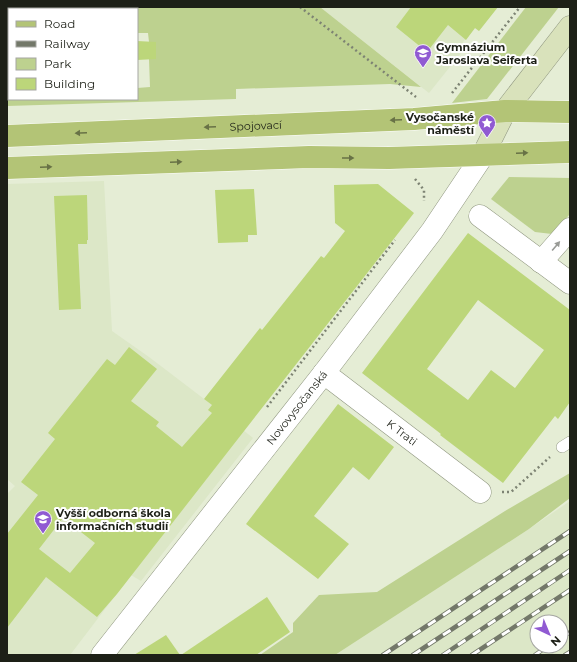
<svg xmlns="http://www.w3.org/2000/svg" width="577" height="662" viewBox="0 0 577 662" font-family="Montserrat,sans-serif">
<style>
.built{fill:#dce7c7;fill-rule:evenodd}
.green{fill:#bdd18f}
.building{fill:#bcd67a;fill-rule:evenodd}
.lines{fill:none;stroke-linecap:round;stroke-linejoin:round}
.lane-casing{stroke:#909780;stroke-width:12}
.street-casing{stroke:#909780;stroke-width:23}
.secondary-casing{stroke:#909780;stroke-width:23}
.primary-casing{stroke:#fff;stroke-width:23}
.path{stroke:#7d8373;stroke-width:2.5;stroke-dasharray:2 3;stroke-linecap:butt}
.lane{stroke:#fff;stroke-width:11}
.street{stroke:#fff;stroke-width:22}
.secondary{stroke:#d9e2bb;stroke-width:22}
.primary{stroke:#b3c476;stroke-width:22}
.rail-casing{stroke:#737869;stroke-width:4.5}
.rail{stroke:#fff;stroke-width:3;stroke-dasharray:9;stroke-linecap:butt}
.oneway{fill:#687246}
.oneway2{fill:#999b97}
.labels{text-anchor:middle;dominant-baseline:central;stroke-width:4;stroke-linejoin:round;paint-order:stroke}
.poi-label{font-size:11px;font-weight:bold;fill:#1d2017;stroke:#fff;text-anchor:start}
.street-label{font-size:11px;fill:#1d2017;stroke:#fff}
</style>
<rect width="100%" height="100%" fill="#e5edd5"/>
<g class="built">
<path d="M320,7H495L497,8L479,31L475,28L463,42L465,48L429,93Z"/>
<path d="M104,181L112,331L149,357L212,405L253,438L141,581L131,575L70,655H7V494L15,486L7,479V184Z"/>
<path d="M570,501V655H335L529,529ZM537,622H561V646H537Z"/>
</g>
<g class="green">
<path d="M7,7H320L421,87L390,84L236,89V99L7,106V94H9V99H137V88L150,87L149,59H156V42H149L148,33H137V9H9V23H7Z"/>
<path d="M526,7H559L487,99L452,103Z"/>
<path d="M509,177L570,178V214L552,234L535,232L491,199Z"/>
<path d="M570,473V498L529,529L335,655H260L293,632V623L319,595L377,592L505,511Z"/>
</g>
<g class="building">
<path d="M411,7H498L479,31L475,28L466,40L448,25L427,52L396,27Z"/>
<path d="M137,41L156,42V59L137,60Z"/>
<path d="M378,184L414,213L117,594L97,617L46,577L7,628V534L38,495L21,482L55,439L48,433L107,359L115,365L129,347L157,369L131,401L159,422L156,426L182,447L212,413L208,410L212,405L204,399L260,328L262,330L321,256L324,258L345,231L335,223L334,185ZM63,518L95,543L70,573L39,549Z"/>
<path d="M254,189L257,235H248V242L218,243L215,190Z"/>
<path d="M87,195L88,240H87V244H78L81,309L59,310L54,196Z"/>
<path d="M468,233L570,310V402L558,419L555,416L503,483L440,435L441,434L362,373ZM478,300L544,350L515,388L491,370L468,400L427,369Z"/>
<path d="M338,404L394,447L369,480L353,467L314,516L349,544L318,579L246,524Z"/>
<path d="M267,597L290,632L256,655H181Z"/>
<path d="M166,635L180,655H134Z"/>
</g>
<g class="lines">
<g class="lane-casing">
<path id="lane" d="M562,447L570,442"/>
</g>
<g class="street-casing">
<g id="street">
<path d="M480,216L570,283"/>
<path d="M541,262L570,229"/>
<path id="s1" d="M324,373L480,492"/>
<path id="s2" d="M102,655L324,373L432,231L483,155"/>
</g>
</g>
<g class="secondary-casing">
<path id="secondary" d="M483,155L505,111L570,27"/>
</g>
<g class="primary-casing">
<g id="primary">
<path id="s3" d="M7,136L414,119L505,111L570,112"/>
<path d="M7,168L309,157L389,158L570,152"/>
</g>
</g>
<g class="path">
<path d="M300,7L416,97"/>
<path d="M452,93L520,7"/>
<path d="M415,179L424,190V201"/>
<path d="M267,407L395,240"/>
<path d="M502,492H511L550,457"/>
</g>
<use href="#lane" class="lane"/>
<use href="#street" class="street"/>
<use href="#secondary" class="secondary"/>
<use href="#primary" class="primary"/>
<g class="rail-casing">
<g id="rail">
<path d="M561,638L570,632"/>
<path d="M383,655L570,531"/>
<path d="M413,655L570,551"/>
<path d="M443,655L570,570"/>
<path d="M472,655L570,590"/>
<path d="M535,655L548,646"/>
<path d="M565,655L570,652"/>
</g>
</g>
<use href="#rail" class="rail"/>
</g>
<defs><path id="oneway-solid" d="M-6-.8H1V-3.2L6.5 0L1 3.2V.8H-6Z"/></defs>
<g class="oneway">
<use href="#oneway-solid" transform="translate(396 120) rotate(178)"/>
<use href="#oneway-solid" transform="translate(210 127) rotate(178)"/>
<use href="#oneway-solid" transform="translate(81 133) rotate(178)"/>
<use href="#oneway-solid" transform="translate(522 153) rotate(-2)"/>
<use href="#oneway-solid" transform="translate(348 158)"/>
<use href="#oneway-solid" transform="translate(176 162) rotate(-2)"/>
<use href="#oneway-solid" transform="translate(46 167) rotate(-2)"/>
</g>
<use class="oneway2" href="#oneway-solid" transform="translate(556 246) rotate(-50)"/>
<defs>
<g id="school-pin" transform="scale(0.9)"><path d="M0 17L-7.5 6A9.5 9.5 0 1 1 7.5 6Z" fill="#905ad2" stroke="#fff"/><path d="M0-5L7-2L0 1L-7-2ZM-4 1L0 2.5L4 1V4Q0 6-4 4Z" fill="#fff"/></g>
<g id="sight-pin" transform="scale(0.9)"><path d="M0 17L-7.5 6A9.5 9.5 0 1 1 7.5 6Z" fill="#905ad2" stroke="#fff"/><path d="M0-6L1.8-2.2L6-1.7L2.9 1.2L3.7 5.4L0 3.3L-3.7 5.4L-2.9 1.2L-6-1.7L-1.8-2.2Z" fill="#fff"/></g>
<g id="university-pin" transform="scale(0.9)"><path d="M0 17L-7.5 6A9.5 9.5 0 1 1 7.5 6Z" fill="#905ad2" stroke="#fff"/><path d="M0-5L7-2L0 1L-7-2ZM-4 1L0 2.5L4 1V4Q0 6-4 4Z" fill="#fff"/></g>
</defs>
<g fill-rule="evenodd">
<use href="#school-pin" x="423" y="53"/>
<use href="#sight-pin" x="487" y="123"/>
<use href="#university-pin" x="43" y="519"/>
</g>
<g class="labels">
<g class="poi-label">
<text x="436" y="47">Gymnázium<tspan x="436" dy="13">Jaroslava Seiferta</tspan></text>
<text x="474" y="117" text-anchor="end">Vysočanské<tspan x="474" dy="13">náměstí</tspan></text>
<text x="56" y="513">Vyšší odborná škola<tspan x="56" dy="13">informačních studií</tspan></text>
</g>
<g class="street-label">
<text stroke="none"><textPath href="#s3" startOffset="249">Spojovací</textPath></text>
<text stroke="none"><textPath href="#s2" startOffset="315">Novovysočanská</textPath></text>
<text stroke="none"><textPath href="#s1" startOffset="98">K Trati</textPath></text>
</g>
</g>
<rect width="577" height="662" fill="none" stroke="#1d2017" stroke-width="16"/>
<rect x="8" y="8" width="130" height="92" fill="#ffffff" stroke="#a5a6a2"/>
<rect x="16" y="21" width="20" height="6" fill="#b3c476" stroke="#a5a6a2"/>
<text x="44" y="28" font-size="12" fill="#1d2017">Road</text>
<rect x="16" y="41" width="20" height="6" fill="#737869" stroke="#a5a6a2"/>
<text x="44" y="48" font-size="12" fill="#1d2017">Railway</text>
<rect x="16" y="58" width="20" height="12" fill="#bdd18f" stroke="#a5a6a2"/>
<text x="44" y="68" font-size="12" fill="#1d2017">Park</text>
<rect x="16" y="78" width="20" height="12" fill="#bcd67a" stroke="#a5a6a2"/>
<text x="44" y="88" font-size="12" fill="#1d2017">Building</text>
<g transform="translate(549 634) rotate(136)"><circle r="19" fill="#ffffff" stroke="#a5a6a2"/>
<path d="M0-3L7 15L0 10L-7 15Z" fill="#905ad2"/>
<text y="-6" font-size="11" font-weight="bold" text-anchor="middle" fill="#1d2017">N</text>
</g>
</svg>
